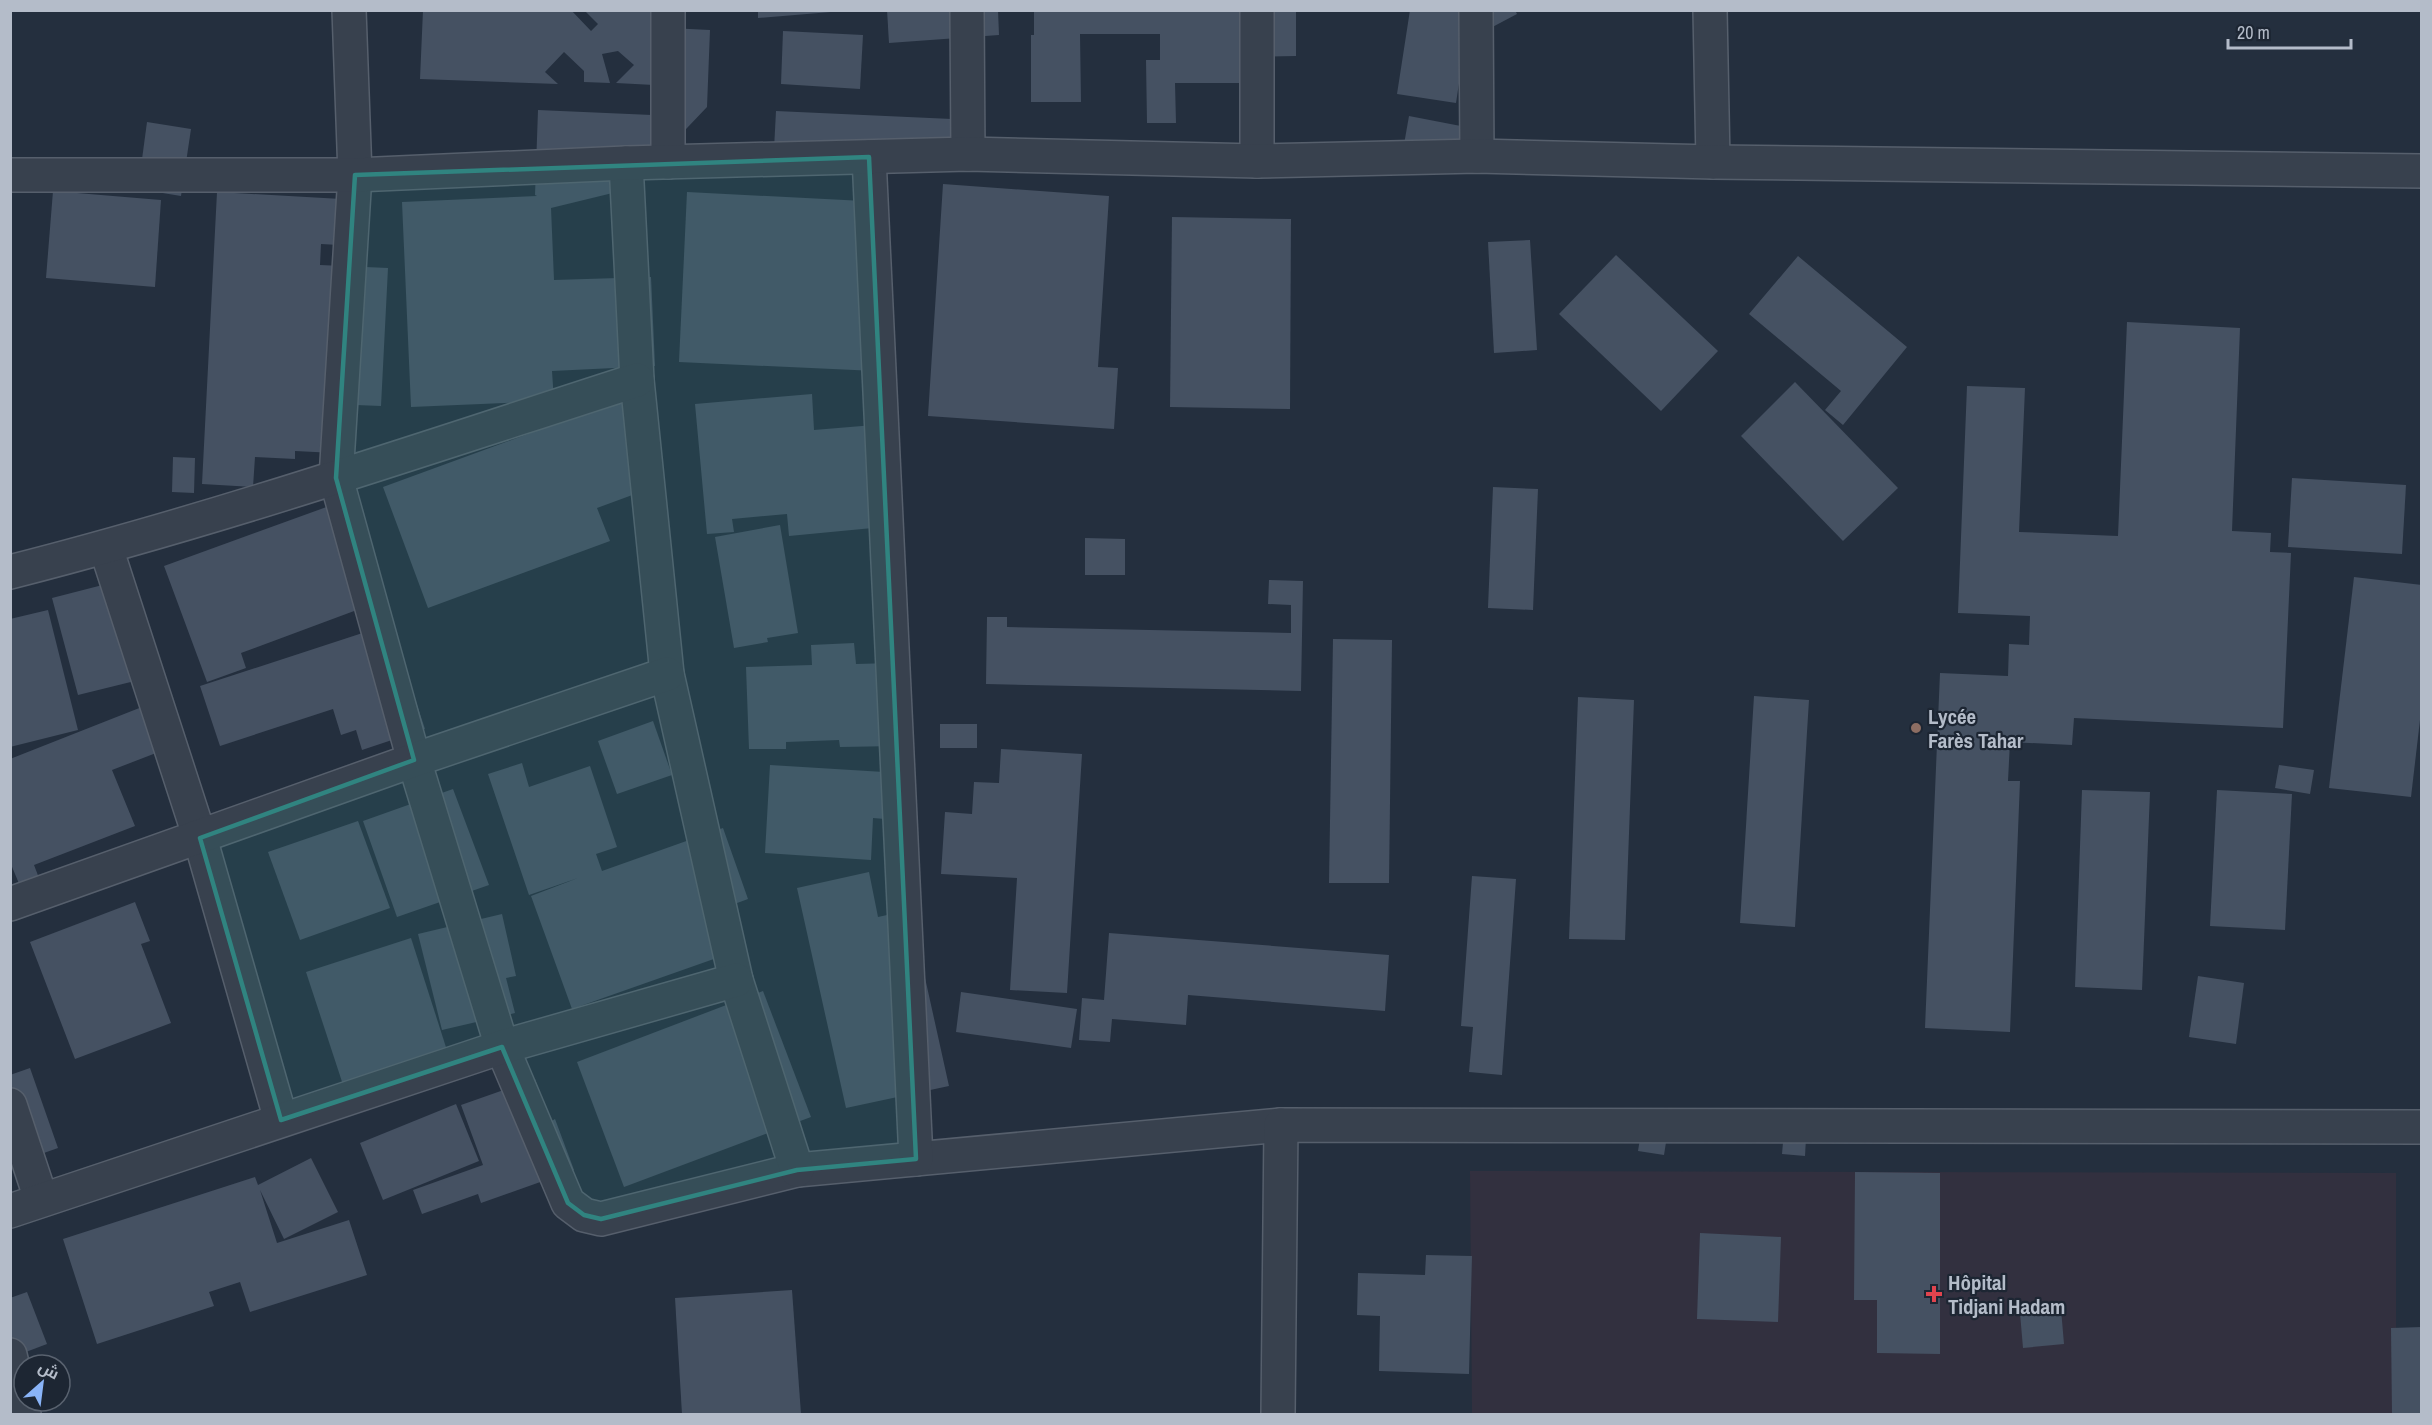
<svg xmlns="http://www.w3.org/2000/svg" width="2432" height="1425" viewBox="0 0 2432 1425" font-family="'Archivo Narrow',Cairo,sans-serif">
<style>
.medical{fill:#32303f}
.building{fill:#455162}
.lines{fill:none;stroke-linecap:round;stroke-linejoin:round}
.minor-casing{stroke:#565f6c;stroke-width:36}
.minor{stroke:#38414e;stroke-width:33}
.marked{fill:#308480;fill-opacity:0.2;stroke:#308480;stroke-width:4.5;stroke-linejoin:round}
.education-dot{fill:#8d6e63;stroke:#1d2633;stroke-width:2}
.health-dot{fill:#e0444e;stroke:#1d2633;stroke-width:2}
.labels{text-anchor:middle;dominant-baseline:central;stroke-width:4.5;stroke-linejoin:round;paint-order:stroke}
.poi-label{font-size:21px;font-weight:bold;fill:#b4bcc9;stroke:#1d2633;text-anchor:start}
</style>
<rect width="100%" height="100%" fill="#242f3e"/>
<path class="medical" d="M1470,1171L2396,1173V1414H1472Z"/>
<g class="building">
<path d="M423,10H571L591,31L598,24L584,10H685L669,28L710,30L707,107L629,189L551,208L554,280L651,277L655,366L552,371L554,401L411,407L402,202L537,196L535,195L538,110L652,115L654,85L616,83L634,65L618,51L602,54L610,83L584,82V71L564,52L545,72L558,84L420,79Z"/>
<path d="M758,10H831V12L758,18Z"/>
<path d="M887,10H998L999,35L889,43Z"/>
<path d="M1034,10H1296V56L1241,57V83H1175L1176,123H1147L1146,60H1160V34H1080L1081,102H1031V35H1034Z"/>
<path d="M1410,10H1515L1517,14L1483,32L1467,30L1456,103L1397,94Z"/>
<path d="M783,31L863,35L860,89L781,84Z"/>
<path d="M776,111L974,120L972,158L774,149Z"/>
<path d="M1409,116L1466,127L1460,161L1403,150Z"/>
<path d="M147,122L191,129L181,196L138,189Z"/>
<path d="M943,184L1109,196L1098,367L1118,368L1114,429L928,416Z"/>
<path d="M53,191L161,200L155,287L46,278Z"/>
<path d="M217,192L359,200L356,246L321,244L320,265L388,268L381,406L356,405L354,454L295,451V459L255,457L253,487L202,484Z"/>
<path d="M687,192L883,202L876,371L679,362Z"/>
<path d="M1172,217L1291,219L1290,409L1170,407Z"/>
<path d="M1530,240L1537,350L1494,353L1488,242Z"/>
<path d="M1616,255L1718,351L1661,411L1559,314Z"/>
<path d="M1798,256L1907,347L1843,425L1825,410L1841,391L1749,314Z"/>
<path d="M2127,322L2240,328L2232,531L2271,533L2270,552L2291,553L2283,728L2074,718L2072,745L2010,742L2008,781H2020L2010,1032L1925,1028L1940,673L2008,676L2009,644L2029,645L2030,616L1958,613L1967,386L2025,388L2019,532L2118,536Z"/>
<path d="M1795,382L1898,488L1843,541L1741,436Z"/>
<path d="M812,394L814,430L874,425L883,527L789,536L787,514L732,519L734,532L707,534L695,404Z"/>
<path d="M621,400L654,487L597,508L610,541L428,608L383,487Z"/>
<path d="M173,457L195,458L194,493L172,492Z"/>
<path d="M2292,478L2406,485L2402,554L2288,547Z"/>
<path d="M1493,487L1538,489L1533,610L1488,608Z"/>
<path d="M343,501L381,601L241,653L246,668L207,682L164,566Z"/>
<path d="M780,525L798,633L767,638L768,642L734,648L715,537Z"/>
<path d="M1085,538L1125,539V575H1085Z"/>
<path d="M2354,577L2422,585V703L2411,797L2329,788Z"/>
<path d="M122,580L147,678L78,695L52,598Z"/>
<path d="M1269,580L1303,581L1301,691L986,684L987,617H1007V627L1291,633V605L1268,604Z"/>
<path d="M48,610L78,730L10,747V619Z"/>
<path d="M390,624L425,729L362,750L356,730L341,735L333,709L220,746L200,686Z"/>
<path d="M1333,639L1392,640L1389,883H1329Z"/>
<path d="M854,643L856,664L893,663L896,746L840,747L839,740L786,742V749H749L746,667L812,665L811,645Z"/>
<path d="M1754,696L1809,700L1795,927L1740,923Z"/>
<path d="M1578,697L1634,700L1625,940L1569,939Z"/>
<path d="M152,703L169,748L112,770L135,826L34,865L39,878L20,886L10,862V759Z"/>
<path d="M653,721L672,775L617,794L598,741Z"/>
<rect x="940" y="724" width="37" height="24"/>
<path d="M1001,749L1082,754L1067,993L1010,990L1017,878L941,874L945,812L972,814L974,782L999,783Z"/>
<path d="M522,763L529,787L590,766L617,847L596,854L602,871L723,828L748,899L729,906L745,948L572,1009L531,896L578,878L529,895L488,774Z"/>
<path d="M770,765L900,773L897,820L873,818L871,860L765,853Z"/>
<path d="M2279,765L2314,770L2310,794L2275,788Z"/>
<path d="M453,789L489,885L397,917L363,821Z"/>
<path d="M2082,790L2150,792L2142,990L2075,987Z"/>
<path d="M2217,790L2292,794L2285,930L2210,926Z"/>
<path d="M358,821L390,908L300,940L268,852Z"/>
<path d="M869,872L878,917L910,910L949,1086L846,1108L797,888Z"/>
<path d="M1472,876L1516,879L1502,1075L1469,1072L1473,1027L1461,1026Z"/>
<path d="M135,902L150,941L141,944L171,1023L75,1059L30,942Z"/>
<path d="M502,914L516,976L506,978L515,1013L442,1030L418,934Z"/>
<path d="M1109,933L1389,955L1385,1011L1188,995L1186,1025L1112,1019L1110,1042L1079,1040L1082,998L1104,1000Z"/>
<path d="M411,938L452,1066L348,1100L306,972Z"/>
<path d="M2198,976L2244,983L2236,1044L2189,1037Z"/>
<path d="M763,991L811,1117L624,1187L577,1062Z"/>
<path d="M961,992L1077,1009L1071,1048L956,1032Z"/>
<path d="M30,1068L58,1148L10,1165V1075Z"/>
<path d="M535,1079L550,1122L555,1119L574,1170L481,1203L478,1194L422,1214L413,1190L483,1165L461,1105Z"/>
<path d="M456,1104L479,1161L383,1200L360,1143Z"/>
<path d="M1643,1119L1669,1123L1664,1155L1638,1151Z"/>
<path d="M1785,1119L1807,1121L1805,1156L1782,1154Z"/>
<path d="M311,1158L338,1212L284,1239L260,1190L277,1243L349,1220L367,1275L250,1312L240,1282L209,1292L214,1306L97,1344L63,1239L255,1177L258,1185Z"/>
<path d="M1855,1172L1940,1173V1354L1877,1353V1300H1854Z"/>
<path d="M1700,1233L1781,1237L1778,1322L1697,1319Z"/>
<path d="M1426,1255L1472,1256L1469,1374L1379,1371L1380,1316L1357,1315L1358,1273L1425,1275Z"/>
<path d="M792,1290L801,1414H682L675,1298Z"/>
<path d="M27,1292L47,1344L10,1358V1298Z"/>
<path d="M2061,1309L2064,1344L2023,1348L2020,1313Z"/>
<path d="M2422,1327V1414H2392L2391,1328Z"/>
</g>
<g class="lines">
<g class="minor-casing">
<g id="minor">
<path d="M349,10L355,175L336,478L414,760L502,1047L568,1203L584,1215L601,1219L797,1170L1281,1125"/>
<path d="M967,10L968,154"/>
<path d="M1257,10V161"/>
<path d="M1476,10L1477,156"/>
<path d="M1710,10L1713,162"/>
<path d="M869,157L916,1159"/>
<path d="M668,162V10"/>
<path d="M626,163L637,380L667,674L736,980L797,1170"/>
<path d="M10,175H355L626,163L968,154L1257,161L1477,156L1713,162L2422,171"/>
<path d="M106,548L200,838L281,1120"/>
<path d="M10,572C222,518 429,447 637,380"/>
<path d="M10,904L414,760L667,674"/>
<path d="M10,1105L41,1199"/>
<path d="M10,1211L502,1047L736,980"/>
<path d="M10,1355L24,1414"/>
<path d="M1278,1414L1281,1125L2422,1127"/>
</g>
</g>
<use href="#minor" class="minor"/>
</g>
<path class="marked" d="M869,157L916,1159L797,1170L601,1219L584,1215L568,1203L502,1047L281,1120L200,838L414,760L336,478L355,175Z"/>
<circle class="education-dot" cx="1916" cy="728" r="6"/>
<path class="health-dot" d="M1931 1285h6v6h6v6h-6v6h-6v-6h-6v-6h6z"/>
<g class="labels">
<g class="poi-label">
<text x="1928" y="716">Lycée<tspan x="1928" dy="24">Farès Tahar</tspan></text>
<text x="1948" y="1282">Hôpital<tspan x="1948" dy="24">Tidjani Hadam</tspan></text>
</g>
</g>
<rect width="2432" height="1425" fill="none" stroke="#b4bcc9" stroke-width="24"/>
<g transform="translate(42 1383) rotate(28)"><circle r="28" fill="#1d2633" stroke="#59626f" stroke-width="1.5"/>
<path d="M0-4.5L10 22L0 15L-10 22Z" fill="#8ab4f8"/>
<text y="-9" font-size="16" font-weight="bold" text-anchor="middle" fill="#b4bcc9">ش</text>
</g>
<path d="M2228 39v9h123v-9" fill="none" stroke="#b4bcc9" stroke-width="3"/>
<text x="2237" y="39" font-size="18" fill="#b4bcc9" stroke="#1d2633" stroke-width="4.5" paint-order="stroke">20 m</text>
</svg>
